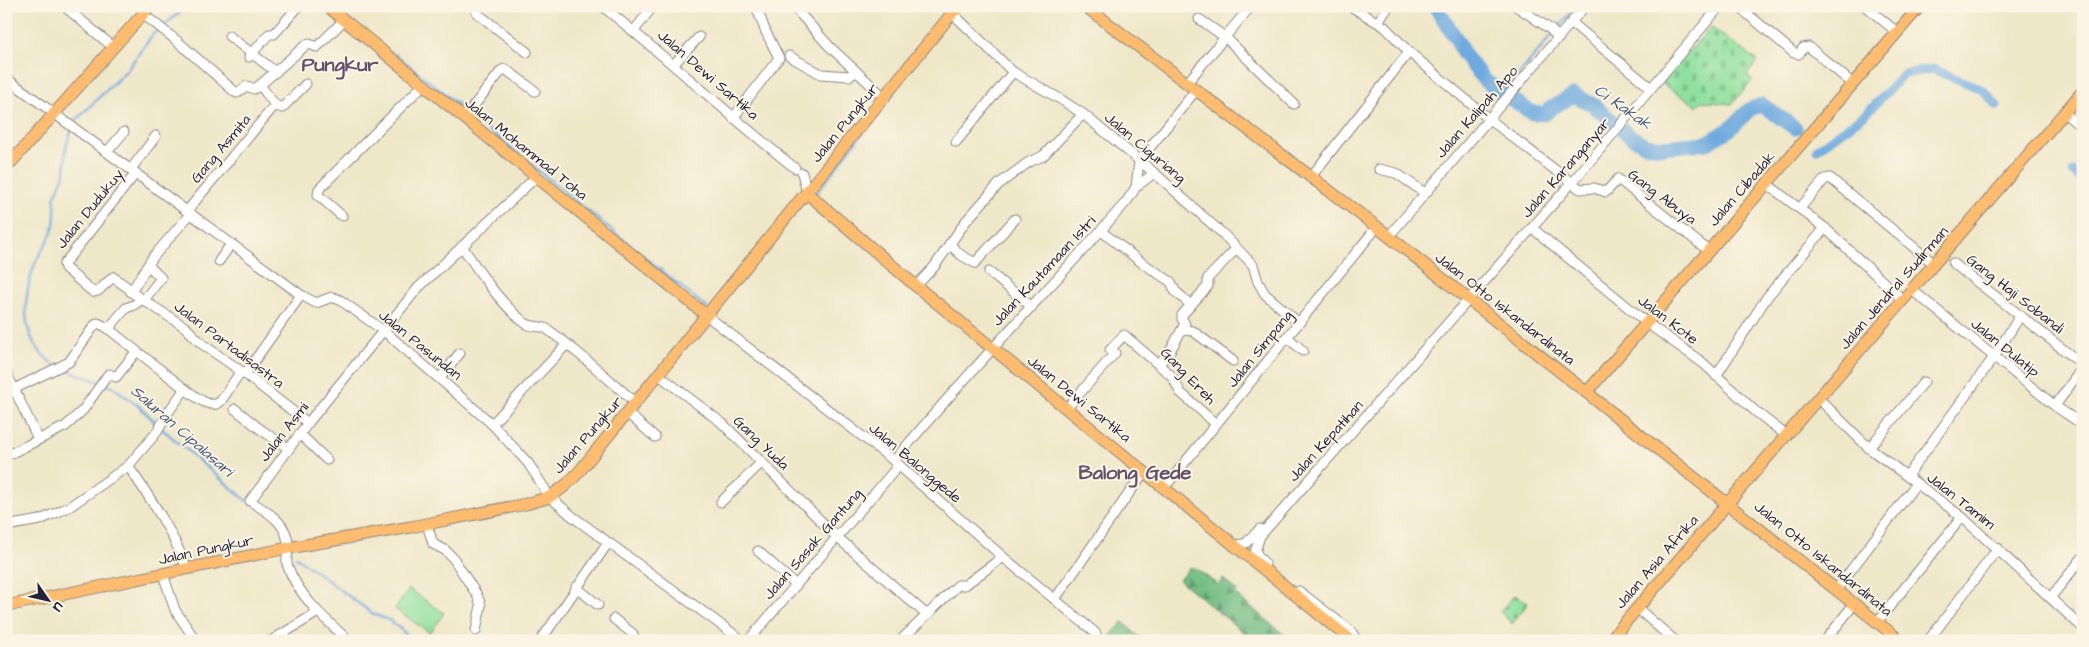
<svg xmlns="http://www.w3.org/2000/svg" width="2089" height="647" viewBox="0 0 2089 647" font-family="'Architects Daughter',sans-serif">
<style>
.forest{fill:url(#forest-firs);stroke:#4b7060}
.cemetery{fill:url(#cemetery-stones);stroke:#59816d}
.pitch{fill:#90e09f;stroke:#59816d}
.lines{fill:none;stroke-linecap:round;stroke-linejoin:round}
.stream{stroke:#6eaadf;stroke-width:2.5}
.canal{stroke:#6eaadf;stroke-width:9}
.river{stroke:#6eaadf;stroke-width:15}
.minor-casing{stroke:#888482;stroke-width:11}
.major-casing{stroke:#888482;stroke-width:13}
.minor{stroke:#fff;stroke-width:9}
.major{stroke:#fdbc6f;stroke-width:11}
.labels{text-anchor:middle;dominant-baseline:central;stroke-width:4;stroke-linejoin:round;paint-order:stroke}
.street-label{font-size:15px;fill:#22223b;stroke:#fcf5e5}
.water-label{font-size:16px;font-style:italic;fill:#40587d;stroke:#fcf5e5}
.district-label{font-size:20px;font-weight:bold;fill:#654e6a;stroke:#fcf5e5}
</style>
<defs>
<pattern id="forest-firs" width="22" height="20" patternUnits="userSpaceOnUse" patternTransform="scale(1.25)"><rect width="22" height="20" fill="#74be86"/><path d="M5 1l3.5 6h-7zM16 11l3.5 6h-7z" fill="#5f9a6f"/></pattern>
<pattern id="cemetery-stones" width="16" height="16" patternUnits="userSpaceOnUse" patternTransform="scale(1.25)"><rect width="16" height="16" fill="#90e09f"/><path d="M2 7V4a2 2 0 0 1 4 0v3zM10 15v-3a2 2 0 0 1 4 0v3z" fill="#7cc08a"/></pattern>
</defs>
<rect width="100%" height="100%" fill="#fcf5e5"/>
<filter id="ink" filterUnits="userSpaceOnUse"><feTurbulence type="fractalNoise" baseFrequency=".02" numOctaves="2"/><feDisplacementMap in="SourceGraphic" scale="10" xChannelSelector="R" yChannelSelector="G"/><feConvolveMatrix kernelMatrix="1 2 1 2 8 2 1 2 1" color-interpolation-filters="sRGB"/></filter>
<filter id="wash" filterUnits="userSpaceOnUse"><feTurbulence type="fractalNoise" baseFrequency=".0096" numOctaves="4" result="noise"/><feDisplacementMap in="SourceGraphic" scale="20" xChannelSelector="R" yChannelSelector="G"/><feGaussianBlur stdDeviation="1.12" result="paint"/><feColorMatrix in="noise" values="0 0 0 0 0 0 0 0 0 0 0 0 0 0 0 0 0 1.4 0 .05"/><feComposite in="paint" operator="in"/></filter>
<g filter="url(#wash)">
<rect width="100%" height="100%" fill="#eee7c8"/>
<g class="forest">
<path d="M1190,567L1193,569L1194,567L1218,585L1223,579L1237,591L1235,594L1292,641H1254L1179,580Z"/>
<path d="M1123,622L1144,641H1119L1109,637Z"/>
</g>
<g class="cemetery">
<path d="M1711,27L1758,61L1747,75L1752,81L1732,104L1702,101L1697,106L1661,83Z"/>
<path d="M1515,595L1528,603L1512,624L1500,611Z"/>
</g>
<path class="pitch" d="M409,589L444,613L430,633L395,609Z"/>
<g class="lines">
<g class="stream">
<path d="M163,26L188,6"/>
<path d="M1556,31L1576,6"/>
<path d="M395,54L466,111"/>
<path d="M1503,93L1552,35"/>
<path d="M469,114L707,308"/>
<path d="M815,195L887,102"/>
<path d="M56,366C21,343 21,306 33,269C40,248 56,237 55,213C55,207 56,203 54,198L65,173L66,147L74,122L127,70L153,34L159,30"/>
<path d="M61,368L113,387L140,407L158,425"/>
<path d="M162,429L247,501"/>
<path d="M296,557L373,614L391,621L414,641"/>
</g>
<g class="canal">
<path d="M1817,149L1867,113L1904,74L1933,69L1983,90L1997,106"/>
<path d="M2073,172L2083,180"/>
</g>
<path class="river" d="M1435,6L1457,40L1463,53L1484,80L1532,113L1545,114L1550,109L1574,95L1593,105L1630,136L1646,145L1662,147L1707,143L1730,129L1750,109L1762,105L1795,128"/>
</g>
</g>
<g filter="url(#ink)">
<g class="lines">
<g class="minor-casing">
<g id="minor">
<path d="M64,6L113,47"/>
<path d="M474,6L477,13L527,52"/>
<path d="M602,6C668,58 729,116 795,168"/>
<path d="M793,6L830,47L885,98"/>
<path d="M945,6L1013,72L1060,99L1083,114L1158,176L1223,234L1253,265L1258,282L1265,294L1299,323"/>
<path d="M1350,6L1385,27L1409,52L1489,119L1580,189L1594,188L1606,192L1618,179L1709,251"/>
<path d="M1516,6L1550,29L1559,38"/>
<path d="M1738,6L1794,53L1799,54L1803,48L1809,47L1853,84"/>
<path d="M1865,6L1897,32"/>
<path d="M143,14L176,40L235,92L237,93L247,86L254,89L260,85"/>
<path d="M1199,19L1225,37L1251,6"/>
<path d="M1378,22L1389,6"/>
<path d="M1572,23L1651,88"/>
<path d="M634,31L653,6"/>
<path d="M229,36L276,72"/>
<path d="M789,56L821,74L849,76L856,72"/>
<path d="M249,57L269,34H274L298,7"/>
<path d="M674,64L699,37"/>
<path d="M6,78L301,295L316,303L332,297L340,300L384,331L492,424L528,463L550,497L572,516L743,641"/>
<path d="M1187,83L1225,37L1294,104"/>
<path d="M306,84L282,108L275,105L260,85L306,45L309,44L317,47L344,20"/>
<path d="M2064,113L2083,128"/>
<path d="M464,118L502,70L505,69L535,91"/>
<path d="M733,118L779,58L765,30L756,6"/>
<path d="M956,142L1013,72"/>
<path d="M107,152L124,132"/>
<path d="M131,169L156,136"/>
<path d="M1379,169L1396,173L1425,193"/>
<path d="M802,173L807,193"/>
<path d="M1310,178L1409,52"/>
<path d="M1767,184L1825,228L1903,300"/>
<path d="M1136,187L1154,173"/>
<path d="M1800,208L1825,179L1830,178L1934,264"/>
<path d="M187,211L275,105"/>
<path d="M191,213L153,257L131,292L185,327L202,344L241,371L308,423"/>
<path d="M342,216L318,195L319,189L423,85"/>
<path d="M1532,228L1647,323L1703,363L1755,411L1787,436"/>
<path d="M1101,231L1141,262L1171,282L1175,291L1191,305"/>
<path d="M1389,236L1585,6"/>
<path d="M949,244L961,255L975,263L1015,219"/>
<path d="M462,246C479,272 500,303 525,323C532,328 540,325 547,329C578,351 607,378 636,403"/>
<path d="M219,261L231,244"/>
<path d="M1953,263L2083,365"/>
<path d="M989,272L1032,307"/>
<path d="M916,286L934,267L966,221L999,184L1029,162L1043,156L1083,114"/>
<path d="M131,290L113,277L98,291L93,292L65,268L64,264L136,173"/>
<path d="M1912,290L2055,406L2083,425"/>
<path d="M144,300L161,278L148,265"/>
<path d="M706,315L894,461L1003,557L1092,630L1096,634L1097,641"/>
<path d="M108,329L126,308L134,305L142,299"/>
<path d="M1182,330L1193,331L1233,361"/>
<path d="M1287,337L1303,351"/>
<path d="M1159,364L1170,351L1185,324L1182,319V315L1208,286V278L1236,249"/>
<path d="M6,372L38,439"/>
<path d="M245,374L301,295"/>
<path d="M659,375L722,423L838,538L927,615"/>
<path d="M1716,376L1767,297L1825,228"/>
<path d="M440,378L460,353"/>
<path d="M6,393L69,362L94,326L98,323L106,327L185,389C195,396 211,411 221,401L241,371"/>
<path d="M1819,399L1869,448L1962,517L2083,628"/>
<path d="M2055,406L2083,367"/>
<path d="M235,409L260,429L288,448"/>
<path d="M1066,409L1115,353L1110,350L1124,335L1173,377L1180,392L1216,424"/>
<path d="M627,413L655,437"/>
<path d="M492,424L567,344"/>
<path d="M300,434L327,460"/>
<path d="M1869,448L1924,382"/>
<path d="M6,456L66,426L83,410L107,376L109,374L116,377L136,352"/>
<path d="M894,461C968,371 1050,289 1127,201L1136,187L1139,161L1196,90"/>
<path d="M128,466C151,499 173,532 187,569"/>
<path d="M1907,476L1994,357L2020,316"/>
<path d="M1164,488L1377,227"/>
<path d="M721,502L762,462"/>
<path d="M427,524L433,544L445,550L453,558L477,595L481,605L476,631"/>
<path d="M6,526L40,520L69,507L128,466L157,432L169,411L185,389"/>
<path d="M1234,546L1246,543L1260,529"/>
<path d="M758,551L796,585"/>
<path d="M1265,564L1255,552L1260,536L1575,179L1720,6"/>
<path d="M163,574L175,610L196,641"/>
<path d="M576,587L598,605"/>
<path d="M1836,590L1916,484"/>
<path d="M1299,591L1351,631L1357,641"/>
<path d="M2051,597L2083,557"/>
<path d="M1055,599L1144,472"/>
<path d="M1637,608L1675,641"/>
<path d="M614,619L633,634L634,641"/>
<path d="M1877,622L1962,517"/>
<path d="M271,641L318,612"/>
<path d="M349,641C326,620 299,597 288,567C285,561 288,555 288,549C290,524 268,512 250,501L308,423L418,288L536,177"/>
<path d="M543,641L541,640L608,543"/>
<path d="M748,641L899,465"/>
<path d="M900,641L958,585H965L1003,557"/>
<path d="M1825,641L1854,604"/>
<path d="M1928,641L1998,548"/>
</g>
</g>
<g class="major-casing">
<g id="major">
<path d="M327,6L706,315"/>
<path d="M1085,6L1377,227L1901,641"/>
<path d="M6,168L150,6"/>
<path d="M807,193L916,286L1347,637L1350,641"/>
<path d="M1587,392L1920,6"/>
<path d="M6,606L288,548L411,527L526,504L550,497L566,485L578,473L958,6"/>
<path d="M1609,641L2083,91"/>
</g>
</g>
<use href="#minor" class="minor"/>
<use href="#major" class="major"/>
</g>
</g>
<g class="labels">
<g class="street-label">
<text transform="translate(708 75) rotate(41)">Jalan Dewi Sartika</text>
<text transform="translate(1477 112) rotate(-49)">Jalan Kalipah Apo</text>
<text transform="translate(845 123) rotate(-51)">Jalan Pungkur</text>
<text transform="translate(1145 148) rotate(40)">Jalan Ciguriang</text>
<text transform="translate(221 149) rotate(-50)">Gang Asmita</text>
<text transform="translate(526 149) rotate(39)">Jalan Mohammad Toha</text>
<text transform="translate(1566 168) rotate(-49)">Jalan Karanganyar</text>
<text transform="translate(1742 189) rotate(-49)">Jalan Cibadak</text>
<text transform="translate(1662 197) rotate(37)">Gang Abuya</text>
<text transform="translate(90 209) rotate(-51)">Jalan Dudukuy</text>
<text transform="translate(1044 271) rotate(-47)">Jalan Kautamaan Istri</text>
<text transform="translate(1894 288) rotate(-49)">Jalan Jendral Sudirman</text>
<text transform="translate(2015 294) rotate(38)">Gang Haji Sobandi</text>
<text transform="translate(1505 309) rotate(38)">Jalan Otto Iskandardinata</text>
<text transform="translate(1668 320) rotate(37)">Jalan Kote</text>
<text transform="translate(229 345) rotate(37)">Jalan Partadisastra</text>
<text transform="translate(420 345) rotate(39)">Jalan Pasundan</text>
<text transform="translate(2005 348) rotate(39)">Jalan Dulatip</text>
<text transform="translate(1260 349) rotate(-51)">Jalan Simpang</text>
<text transform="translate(1188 376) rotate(46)">Gang Ereh</text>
<text transform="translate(1079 399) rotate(39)">Jalan Dewi Sartika</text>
<text transform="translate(284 432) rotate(-52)">Jalan Asmi</text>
<text transform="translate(588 435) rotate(-49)">Jalan Pungkur</text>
<text transform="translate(1326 441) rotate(-48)">Jalan Kepatihan</text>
<text transform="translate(761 443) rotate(44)">Gang Yuda</text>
<text transform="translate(915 463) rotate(40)">Jalan Balonggede</text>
<text transform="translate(1961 501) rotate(38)">Jalan Tamim</text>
<text transform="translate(813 544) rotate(-49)">Jalan Sasak Gantung</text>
<text transform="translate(206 550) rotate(-12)">Jalan Pungkur</text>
<text transform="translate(1823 559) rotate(39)">Jalan Otto Iskandardinata</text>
<text transform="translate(1657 562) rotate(-49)">Jalan Asia Afrika</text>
</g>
<g class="water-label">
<text transform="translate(1623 107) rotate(35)">Ci Kakak</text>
<text transform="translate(182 431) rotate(41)">Saluran Cipalasari</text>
</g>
<g class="district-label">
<text x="340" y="65">Pungkur</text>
<text x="1135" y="473">Balong Gede</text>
</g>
</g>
<rect width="2089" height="647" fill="none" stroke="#fcf5e5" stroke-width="25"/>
<g transform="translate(48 600) rotate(124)" stroke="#fcf5e5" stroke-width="4" paint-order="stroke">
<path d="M0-4L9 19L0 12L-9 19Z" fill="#22223b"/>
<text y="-8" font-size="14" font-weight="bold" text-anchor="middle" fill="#22223b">U</text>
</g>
</svg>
